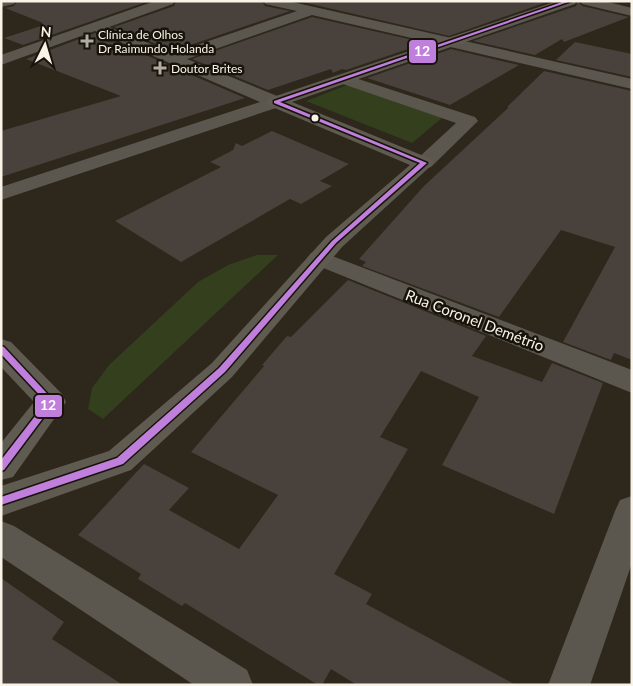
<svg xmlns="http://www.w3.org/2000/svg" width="633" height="686" viewBox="0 0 633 686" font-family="Lato,sans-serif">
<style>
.green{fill:#333f1d}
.building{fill:#48413c}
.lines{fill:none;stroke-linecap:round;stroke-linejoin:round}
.street{fill:#5b574f;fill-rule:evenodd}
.secondary{fill:#605b51;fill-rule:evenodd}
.bus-1-casing{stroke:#17130b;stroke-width:3}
.bus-1{fill:#c07fdc;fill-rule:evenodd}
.poi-dot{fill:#b2aca0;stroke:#17130b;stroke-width:2}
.bus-dot{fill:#f9f3e7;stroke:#17130b;stroke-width:2}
.labels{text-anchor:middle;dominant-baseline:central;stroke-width:5;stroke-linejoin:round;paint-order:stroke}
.far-poi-label{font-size:12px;fill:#f9f3e7;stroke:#17130b;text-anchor:start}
.street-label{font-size:15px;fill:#f9f3e7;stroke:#17130b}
.line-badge{stroke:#17130b;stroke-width:2}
.badge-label{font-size:14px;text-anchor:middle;font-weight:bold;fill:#fff}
</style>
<rect width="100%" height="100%" fill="#2d271c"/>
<g class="green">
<path d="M347,85L442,118L412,143L306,101Z"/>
<path d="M257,255H278L103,419L88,409L92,388L109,365L198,282L228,265Z"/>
</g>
<g class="building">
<path d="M17,1H149L23,45L4,38L44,25L41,24L43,23L5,8L14,6Z"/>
<path d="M176,1H262L265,6L290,11L173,51L114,27L174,6Z"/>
<path d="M298,1H550L449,36Z"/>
<path d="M578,1L582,6L629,17L564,42L562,39L535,55L473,41L576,6Z"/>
<path d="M312,17L426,43L346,70L342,69L333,73L331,69L268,90L192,59Z"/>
<path d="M95,33L245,98L1,177V131L121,96L26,59Z"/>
<path d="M575,42L632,54V77L556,60Z"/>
<path d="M451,49L519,65L450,105L367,78Z"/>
<path d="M544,71L632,91V360L614,353L611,360L563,342L615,247L561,230L499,317L362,266L366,262L359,259L424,186L508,108V106Z"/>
<path d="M272,131L349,164L320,181L332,186L301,204L290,199L181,262L115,221L221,167L210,162L233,150L236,143L242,146Z"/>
<path d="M348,280L486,336L472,356L542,382L552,363L603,383L554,514L442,465L479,397L421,371L380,437L408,449L334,574L372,594L366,604L516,685H357L331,669L322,685H318L185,603L182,606L138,579L141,574L78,535L144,464L189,488L169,510L239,549L278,495L191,452L264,366L262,365L287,336L291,337Z"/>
<path d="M1,578L64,622L52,639L123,685H1Z"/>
</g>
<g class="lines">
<g class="street">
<path d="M1,1H15L14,4L1,7Z"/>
<path d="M155,1H174L173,4L109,27L173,53L297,11L265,4L264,1H288L632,79V89L312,15L187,59L282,98L285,102L282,106L1,200V187L260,102L95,31L1,65V55Z"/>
<path d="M581,1H604L632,8V16L582,4Z"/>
<path d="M343,74L475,117L478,121L431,167L424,169L417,167L414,163L417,159L456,123L337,82L335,79L337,76Z"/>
<path d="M319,251L632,370V393L311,263L307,258L311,253Z"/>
<path d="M632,496V563L590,685H548L615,511L620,500Z"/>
<path d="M1,521L14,526L247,670L253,685H194L1,557Z"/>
</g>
<g class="secondary">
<path d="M557,1H576L575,4L292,102L431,159L434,163L342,247L232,377L131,470L1,516V486L109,451L212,363L326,237L410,165L270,106L267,102L270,98Z"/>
<path d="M1,339L11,342L62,394L66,402L13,477L1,480V443L34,402L1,367Z"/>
</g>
<g class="bus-1-casing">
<g id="bus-1">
<path d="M565,1H571L280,102L427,163L336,243L225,372L123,464L1,505V497L117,458L219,368L332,241L420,163L274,103V101Z"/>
<path d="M1,346L4,347L55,402L4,470L1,471V460L46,402L1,354Z"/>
</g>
</g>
<use href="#bus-1" class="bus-1"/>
</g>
<g class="poi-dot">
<path d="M84.5 33.5h5v5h5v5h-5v5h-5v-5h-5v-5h5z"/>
<path d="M157.5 60.5h5v5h5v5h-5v5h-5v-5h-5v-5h5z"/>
</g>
<circle class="bus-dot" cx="315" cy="118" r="4.5"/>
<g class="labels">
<g class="far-poi-label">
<text x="98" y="34">Clínica de Olhos<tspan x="98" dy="14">Dr Raimundo Holanda</tspan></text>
<text x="171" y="68">Doutor Brites</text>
</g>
<g class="street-label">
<text transform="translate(475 320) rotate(21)">Rua Coronel Demétrio</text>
</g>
</g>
<g class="line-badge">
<rect x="408" y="39" width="29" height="25" rx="5" fill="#c07fdc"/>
<rect x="34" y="394" width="29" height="24" rx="5" fill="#c07fdc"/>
</g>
<g class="badge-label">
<text x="422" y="56">12</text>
<text x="48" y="410">12</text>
</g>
<rect width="633" height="686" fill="none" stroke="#f9f3e7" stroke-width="5"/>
<g transform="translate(45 45) rotate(5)" stroke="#17130b" stroke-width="4" paint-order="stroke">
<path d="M0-4L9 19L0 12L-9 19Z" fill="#f9f3e7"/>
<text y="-8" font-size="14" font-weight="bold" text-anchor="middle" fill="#f9f3e7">N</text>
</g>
</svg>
